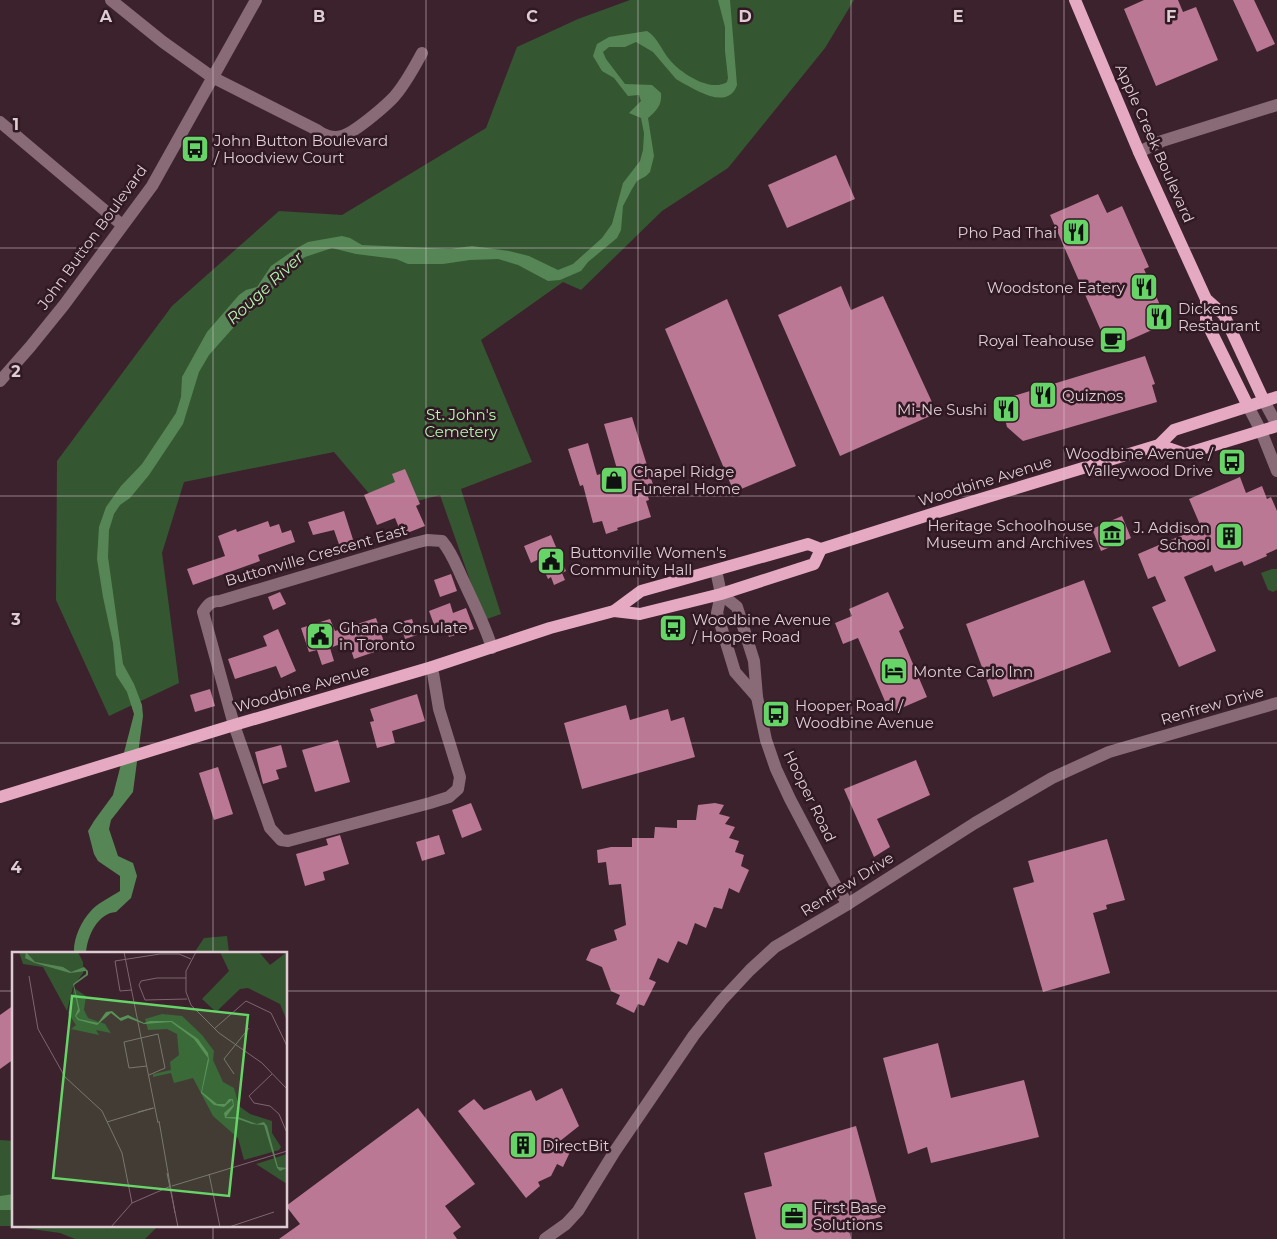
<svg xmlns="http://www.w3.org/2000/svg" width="1277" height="1239" viewBox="0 0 1277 1239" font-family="Montserrat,sans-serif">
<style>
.green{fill:#345732}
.water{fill:#568655}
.building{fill:#ba7894}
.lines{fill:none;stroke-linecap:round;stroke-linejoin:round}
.minor{stroke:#886b77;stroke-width:12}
.major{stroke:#e5a9c2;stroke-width:12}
.grid{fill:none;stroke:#deccd3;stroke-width:1;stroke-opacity:0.55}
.labels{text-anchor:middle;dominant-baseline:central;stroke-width:5;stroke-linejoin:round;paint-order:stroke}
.poi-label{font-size:15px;fill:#deccd3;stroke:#311924;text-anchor:start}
.street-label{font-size:15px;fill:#deccd3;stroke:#311924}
.park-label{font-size:15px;fill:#b2f8af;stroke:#311924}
.water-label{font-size:16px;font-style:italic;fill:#b2f8af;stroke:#311924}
.inset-road{fill:none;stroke:#7d666f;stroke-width:1}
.view{fill:#66d466;fill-opacity:0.15;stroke:#66d466;stroke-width:2.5}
.inset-edge{fill:none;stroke:#deccd3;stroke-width:2.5}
.grid-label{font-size:16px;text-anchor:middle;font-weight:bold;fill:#deccd3;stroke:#311924;stroke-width:5;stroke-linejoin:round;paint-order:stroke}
</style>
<rect width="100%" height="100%" fill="#3c222d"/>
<g class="green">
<path d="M630,0H854L825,48L728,168L662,211L581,290L563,282L481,340L532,462L461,489L501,614L484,620L440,495L383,510L334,452L184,482L162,553L179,683L109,716L56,600L57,461L172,306L279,211L342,215L486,128L517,47L578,19Z"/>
<path d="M1272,569H1277V590L1273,592L1268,590L1261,573Z"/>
<path d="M227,936L229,953H194L204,938Z"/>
<path d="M0,1140L14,1141V1225H159L145,1239H75L60,1233L10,1226H0Z"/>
</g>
<g class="water">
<path d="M718,0H730L737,85C728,111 696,90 681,82L676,79L653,52L636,42L625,47H609L603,52L606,59L625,84L652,85L661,93C662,105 657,110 648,118L654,156L650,172L646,176L637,181L632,189L623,206L621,230L617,238L588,262L581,271L560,280L548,281L518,265L498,259L470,260L443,264H408L396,259L356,254L332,248L305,257L287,270L266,298L241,319L209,355L199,372L183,424L149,475L130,498L120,505L114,514L109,530L108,557L123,664L134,684L142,705L143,716L133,792L111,820L109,829L118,856L133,863L137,876L131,898L116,912C98,913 87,936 86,953H74C73,939 81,922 90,912C97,903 111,897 120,891V876L98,861L94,854L88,831L94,821L113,795L134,714L127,692L116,675L113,643L103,597L97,559L99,527L106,507L121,486L142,464L176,413L181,397L182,377L207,332L239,295L246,290L257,287L271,266L297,248L308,242L342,236L350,238L362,245L450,249L472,246L509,251L529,256L558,270L573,264L602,238L612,224L623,183L640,161L643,150L644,133L641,118L629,113L641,101L639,95L628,96L614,78L602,71L593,56L597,44L609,37L647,31C657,37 661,49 669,59C679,72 710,93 727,82L728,78L725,51V27Z"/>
<path d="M14,1194V1210H0V1196Z"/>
</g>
<g class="building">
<path d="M1144,0H1178L1183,12L1196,7L1218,60L1156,86L1124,9Z"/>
<path d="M1233,0H1254L1275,44L1257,52Z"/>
<path d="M836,155L855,199L787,228L768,185Z"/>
<path d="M1098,194L1107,213L1122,206L1149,267L1144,269L1168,323L1109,349L1050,215Z"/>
<path d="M841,286L851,310L883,296L937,413L840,456L778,315Z"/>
<path d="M727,299L796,466L734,492L665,329Z"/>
<path d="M1145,356L1155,384L1152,385L1157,402L1023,441L1007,427L1000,400Z"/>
<path d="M632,417L655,491L647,493L649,500L646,501L651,517L617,528L618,530L606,534L602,521L593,523L583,485L580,486L568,449L588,443L597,475L617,469L604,424Z"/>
<path d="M405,469L420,504L416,506L425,526L402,535L395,518L377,525L364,495L395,482L392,474Z"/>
<path d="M1240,477L1246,493L1262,486L1267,499L1271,497L1277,511V549L1266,554L1267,556L1244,566L1242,561L1215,572L1212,565L1184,577L1216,651L1179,667L1152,607L1166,601L1155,576L1148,579L1138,554L1201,527L1189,499Z"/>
<path d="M344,511L356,549L342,553L334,530L313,535L308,522Z"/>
<path d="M1122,516L1131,538L1101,551L1092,529Z"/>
<path d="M268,521L270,527L279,524L282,533L291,530L295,542L258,555L260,561L193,585L187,569L225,556L218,536L236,529L237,532Z"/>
<path d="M551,535L566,571L562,573L565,580L554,585L551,577L548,579L539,559L531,563L524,546Z"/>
<path d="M451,574L457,591L440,597L434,580Z"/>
<path d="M1084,580L1111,652L993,697L966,624Z"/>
<path d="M280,592L286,604L273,610L268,597Z"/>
<path d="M888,592L904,628L899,631L927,697L890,713L858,638L843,644L835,623L852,616L849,609Z"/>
<path d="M450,603L453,613L466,608L474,629L449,637L445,626L436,630L429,611Z"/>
<path d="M376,618L386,648L354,659L348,641L330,648L334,661L322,665L317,650L309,652L301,628L330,619L335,631Z"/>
<path d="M412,619L417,635L405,639L400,622Z"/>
<path d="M278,629L296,671L281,678L276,666L235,679L228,659L267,646L263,636Z"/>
<path d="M210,689L215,706L195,712L190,695Z"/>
<path d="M417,694L425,721L392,731L395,743L377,748L370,722L374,721L370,709Z"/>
<path d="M626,705L630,720L668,709L671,721L684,717L695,757L582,789L564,723Z"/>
<path d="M338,740L350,782L315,792L302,750Z"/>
<path d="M281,745L287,767L276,770L279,779L263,784L255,752Z"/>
<path d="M916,760L930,795L877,819L890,847L874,857L844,789Z"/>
<path d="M218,767L233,814L214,820L199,773Z"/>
<path d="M471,803L482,830L462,838L452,810Z"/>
<path d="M715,803L724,805L719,814L730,817L725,824L735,827L729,838L739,841L735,852L744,855L741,866L749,870L739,893L729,888L722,909L714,907L706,928L695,923L687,945L678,941L668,963L658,958L649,979L656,982L644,1006L638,1004L634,1013L616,1004L620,995L611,991L602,967L586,960L591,949L617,940L614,930L626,925L621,884L609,885L606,862L598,863L597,850L611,847H632V838H654L655,827L677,828V820H696L698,805Z"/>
<path d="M340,835L349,864L323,872L325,880L305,886L296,854L328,845L326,839Z"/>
<path d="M439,835L445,854L422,861L416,842Z"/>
<path d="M1107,839L1125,900L1106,905L1107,909L1093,913L1110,973L1043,992L1013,888L1034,882L1028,861Z"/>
<path d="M14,1005V1059L0,1069V1015Z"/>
<path d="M938,1043L951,1098L1024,1080L1039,1137L931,1163L927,1147L908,1154L883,1058Z"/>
<path d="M562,1088L579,1126L555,1145L570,1152L563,1167L557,1164L551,1176L538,1182L540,1186L526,1198L458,1111L474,1099L484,1110L531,1090L536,1101Z"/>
<path d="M418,1108L475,1184L445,1206L461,1227L453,1233L457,1239H279L300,1224L286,1206Z"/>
<path d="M856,1126L881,1217L848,1225L851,1239H756L744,1193L772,1186L764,1153Z"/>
</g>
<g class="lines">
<g class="minor">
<path d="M111,0L163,42L212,77L317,130C323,135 333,139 342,136C354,133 383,108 392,99C402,89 415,66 422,53"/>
<path d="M0,122L122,225"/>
<path d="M1139,152L1162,141L1277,105"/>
<path d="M0,381L30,347L64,305L152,186L256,0"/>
<path d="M1264,401L1277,425"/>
<path d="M1248,406L1261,431L1277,471"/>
<path d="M716,570L721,594L717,613L735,672L757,697"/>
<path d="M721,594L737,607L754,661L757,697L766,740L776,769L790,799L837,888L848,904"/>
<path d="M432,667L439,709L460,777L458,789L449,797L430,803L288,841L281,840L270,828L234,725L203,612C208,604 211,601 220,601L415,543L427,540L442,541C453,554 457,568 464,582C474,604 485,625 492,648"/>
<path d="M545,1239L566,1224L578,1211L615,1151L694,1035L722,1000L750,970L775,947L848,904L975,823L1052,778L1109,752L1277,703"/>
</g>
<g class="major">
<path d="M1075,0L1139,152L1206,299L1224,315L1264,401"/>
<path d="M1206,299V321L1248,406"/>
<path d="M1159,445L1185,454L1277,426"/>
<path d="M614,611L640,614L721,594L814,564L821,549"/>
<path d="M0,797L234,725L432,667L550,628L614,611L641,591L808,544L821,549L938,512L1159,445L1174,430L1277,397"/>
</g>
</g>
<path class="grid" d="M213,0V953M426,0V1239M638,0V1239M851,0V1239M1064,0V1239M0,248H1277M0,496H1277M0,743H1277M0,991H14M286,991H1277M213,1225V1239"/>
<defs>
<g id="bus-square" transform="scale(1.4375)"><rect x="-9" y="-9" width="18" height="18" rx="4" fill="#66d466" stroke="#311924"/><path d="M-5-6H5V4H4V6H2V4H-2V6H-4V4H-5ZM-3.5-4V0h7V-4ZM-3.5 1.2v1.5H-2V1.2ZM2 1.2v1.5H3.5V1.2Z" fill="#111"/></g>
<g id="restaurant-square" transform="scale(1.4375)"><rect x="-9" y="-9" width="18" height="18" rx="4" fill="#66d466" stroke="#311924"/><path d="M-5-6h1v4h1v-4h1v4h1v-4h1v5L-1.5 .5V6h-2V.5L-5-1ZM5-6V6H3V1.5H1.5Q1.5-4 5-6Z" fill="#111"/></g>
<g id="cafe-square" transform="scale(1.4375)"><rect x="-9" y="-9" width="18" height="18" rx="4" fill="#66d466" stroke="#311924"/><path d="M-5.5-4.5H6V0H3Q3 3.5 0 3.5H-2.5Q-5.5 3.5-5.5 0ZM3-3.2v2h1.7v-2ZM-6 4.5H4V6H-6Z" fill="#111"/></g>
<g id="shop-square" transform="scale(1.4375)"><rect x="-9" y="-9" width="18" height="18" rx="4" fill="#66d466" stroke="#311924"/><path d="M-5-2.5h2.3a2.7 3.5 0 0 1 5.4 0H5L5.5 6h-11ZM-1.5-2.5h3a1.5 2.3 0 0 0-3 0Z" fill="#111"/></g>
<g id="museum-square" transform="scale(1.4375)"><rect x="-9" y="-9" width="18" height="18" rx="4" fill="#66d466" stroke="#311924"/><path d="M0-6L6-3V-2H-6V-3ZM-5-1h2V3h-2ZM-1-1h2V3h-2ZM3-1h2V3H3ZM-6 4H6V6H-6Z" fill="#111"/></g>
<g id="building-square" transform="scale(1.4375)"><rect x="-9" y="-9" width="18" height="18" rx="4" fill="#66d466" stroke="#311924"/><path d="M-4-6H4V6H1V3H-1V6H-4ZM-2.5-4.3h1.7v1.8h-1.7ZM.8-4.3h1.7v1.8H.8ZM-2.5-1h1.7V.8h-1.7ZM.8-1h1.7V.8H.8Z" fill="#111"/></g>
<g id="civic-square" transform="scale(1.4375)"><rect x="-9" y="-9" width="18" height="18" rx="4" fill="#66d466" stroke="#311924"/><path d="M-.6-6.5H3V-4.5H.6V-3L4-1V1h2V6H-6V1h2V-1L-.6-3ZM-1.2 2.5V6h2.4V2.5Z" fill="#111"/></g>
<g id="hotel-square" transform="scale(1.4375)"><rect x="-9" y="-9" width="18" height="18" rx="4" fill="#66d466" stroke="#311924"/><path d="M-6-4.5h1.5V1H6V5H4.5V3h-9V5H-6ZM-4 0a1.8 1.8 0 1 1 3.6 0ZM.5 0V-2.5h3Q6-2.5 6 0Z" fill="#111"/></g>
<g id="office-square" transform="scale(1.4375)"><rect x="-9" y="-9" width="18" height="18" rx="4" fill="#66d466" stroke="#311924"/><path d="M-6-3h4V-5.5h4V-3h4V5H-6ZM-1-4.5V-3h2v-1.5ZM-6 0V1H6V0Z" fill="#111"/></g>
</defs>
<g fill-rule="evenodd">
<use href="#bus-square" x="195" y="149"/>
<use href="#restaurant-square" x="1076" y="232"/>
<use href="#restaurant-square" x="1144" y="287"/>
<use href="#restaurant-square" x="1159" y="317"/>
<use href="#cafe-square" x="1113" y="340"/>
<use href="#restaurant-square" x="1043" y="395"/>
<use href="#restaurant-square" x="1006" y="409"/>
<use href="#bus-square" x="1232" y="462"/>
<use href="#shop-square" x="614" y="480"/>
<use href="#museum-square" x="1112" y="534"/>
<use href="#building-square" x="1229" y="536"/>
<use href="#civic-square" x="551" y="561"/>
<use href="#bus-square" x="673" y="628"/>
<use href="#civic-square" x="320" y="636"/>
<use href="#hotel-square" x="894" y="671"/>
<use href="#bus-square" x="776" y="714"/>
<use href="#building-square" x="523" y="1145"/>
<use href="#office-square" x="794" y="1216"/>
</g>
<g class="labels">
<g class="poi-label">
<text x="214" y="140">John Button Boulevard<tspan x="214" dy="17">/ Hoodview Court</tspan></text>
<text x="1057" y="232" text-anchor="end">Pho Pad Thai</text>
<text x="1125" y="287" text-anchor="end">Woodstone Eatery</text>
<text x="1178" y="308">Dickens<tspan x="1178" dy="17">Restaurant</tspan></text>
<text x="1094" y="340" text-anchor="end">Royal Teahouse</text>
<text x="1062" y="395">Quiznos</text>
<text x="987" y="409" text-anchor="end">Mi-Ne Sushi</text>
<text x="1213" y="453" text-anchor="end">Woodbine Avenue /<tspan x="1213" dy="17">Valleywood Drive</tspan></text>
<text x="633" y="471">Chapel Ridge<tspan x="633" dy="17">Funeral Home</tspan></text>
<text x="1093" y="525" text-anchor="end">Heritage Schoolhouse<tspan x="1093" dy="17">Museum and Archives</tspan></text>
<text x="1210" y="527" text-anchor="end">J. Addison<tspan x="1210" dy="17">School</tspan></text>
<text x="570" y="552">Buttonville Women's<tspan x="570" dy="17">Community Hall</tspan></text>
<text x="692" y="619">Woodbine Avenue<tspan x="692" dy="17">/ Hooper Road</tspan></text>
<text x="339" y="627">Ghana Consulate<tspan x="339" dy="17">in Toronto</tspan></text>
<text x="913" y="671">Monte Carlo Inn</text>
<text x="795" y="705">Hooper Road /<tspan x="795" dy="17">Woodbine Avenue</tspan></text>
<text x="542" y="1145">DirectBit</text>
<text x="813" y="1207">First Base<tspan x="813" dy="17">Solutions</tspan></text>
</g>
<g class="street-label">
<text transform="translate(1155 143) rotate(66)">Apple Creek Boulevard</text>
<text transform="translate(92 237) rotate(-54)">John Button Boulevard</text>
<text transform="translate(985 481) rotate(-17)">Woodbine Avenue</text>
<text transform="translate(316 555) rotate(-16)">Buttonville Crescent East</text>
<text transform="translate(302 688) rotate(-16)">Woodbine Avenue</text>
<text transform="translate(1212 705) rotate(-16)">Renfrew Drive</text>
<text transform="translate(810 796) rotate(64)">Hooper Road</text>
<text transform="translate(847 884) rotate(-32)">Renfrew Drive</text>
</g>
<g class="park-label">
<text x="461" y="414">St. John's<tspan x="461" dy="17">Cemetery</tspan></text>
</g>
<g class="water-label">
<text transform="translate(265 288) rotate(-43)">Rouge River</text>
</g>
</g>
<g transform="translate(12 952)">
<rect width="275" height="275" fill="#3c222d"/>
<path d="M7,0H66L71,10V21L61,35L55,59L31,15L11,12ZM208,0H247L258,13L275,0V69L268,52L236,36L228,37L204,60L190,47L217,19ZM62,36L74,44L72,58L76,66L93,72L99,81L84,78L87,83L59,77L64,73L56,61ZM150,62L170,64L190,83L202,99L201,108L211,130L222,136L227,154L238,162L260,169V181L269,195L267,198L232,208L226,186L201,164L181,126L162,131L159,121L141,125V122L159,118L158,110L167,103L165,82L155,77L136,78L133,67ZM275,202V232L244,212Z" fill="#345732"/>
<path d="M14,0L23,10L51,15L59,20L72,15L76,19V23L62,33L68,59L64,64L67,67L86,71L94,60L100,59L108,66L116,63L132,71L138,69H160L186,87L196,101L197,108L190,140L205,152H213L217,147H221L222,154L214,165H226L245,172L252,170L255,174L266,215L275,216L268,219L265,216L252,173L240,172L226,167L213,166L212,161L221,153L220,148L212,155L202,153L189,141L196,106L182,87L159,70L132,72L116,66L109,69L99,61L85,73L66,68L63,64L66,57L61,32L74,22V19L58,21L23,11L13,6Z" fill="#568655"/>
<path class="inset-road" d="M112,0L146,171M184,0L174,19V40L179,53L207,81L250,111L275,137M17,24L26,77L53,125L90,159L110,201L120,251M174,26H145L129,29L127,33L133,48L175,47M120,38L108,39L103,9L148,2H167L179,7M202,77L234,49L259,61L275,94M135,114L117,116L112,90L146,82L153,116L137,123M222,122L212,107L237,76M260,122L237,144L242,151L258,154L267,162L275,181M126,160L142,156M147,169L163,261M95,170L141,156M155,221L166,275M197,222L208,275M160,234L275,199M99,275L120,251L159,234M217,275L262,260"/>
<path class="view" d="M60,44L236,63L217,244L41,226Z"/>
<rect width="275" height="275" class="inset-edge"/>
</g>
<g class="grid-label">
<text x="106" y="22">A</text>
<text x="319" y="22">B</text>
<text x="532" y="22">C</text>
<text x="745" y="22">D</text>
<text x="958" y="22">E</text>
<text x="1171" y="22">F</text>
<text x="16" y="130">1</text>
<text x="16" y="377">2</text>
<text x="16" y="625">3</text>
<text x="16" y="873">4</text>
</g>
</svg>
